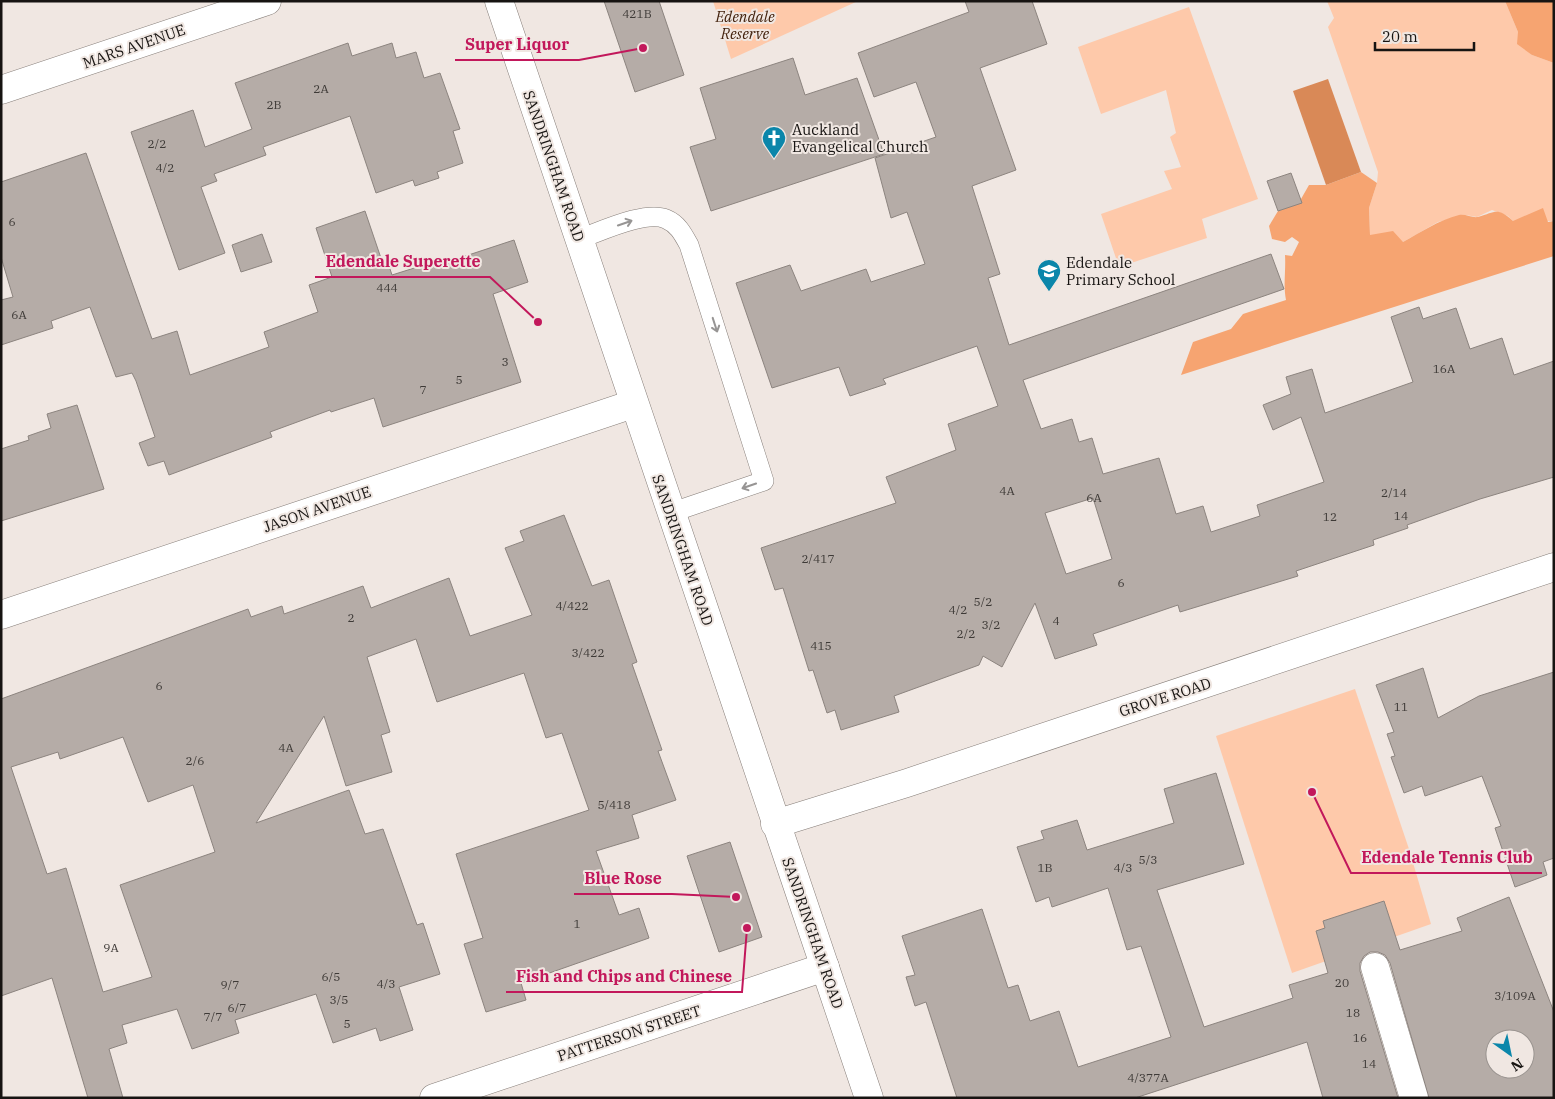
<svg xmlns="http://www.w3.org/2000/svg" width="1555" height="1099" viewBox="0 0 1555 1099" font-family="'IBM Plex Serif',serif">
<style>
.green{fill:#fec9aa}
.forest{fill:#f6a471}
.water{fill:#d98957}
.building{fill:#b5aca7;stroke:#8c847f;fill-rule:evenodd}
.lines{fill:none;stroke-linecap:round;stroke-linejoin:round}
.lane-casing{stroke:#867e79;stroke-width:20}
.street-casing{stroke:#867e79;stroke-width:29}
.primary-casing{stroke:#867e79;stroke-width:29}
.lane{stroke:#fff;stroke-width:19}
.street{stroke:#fff;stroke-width:28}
.primary{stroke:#fff;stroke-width:28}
.oneway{stroke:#979594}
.labels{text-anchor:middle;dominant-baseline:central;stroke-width:4;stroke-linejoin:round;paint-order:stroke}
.number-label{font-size:12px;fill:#3e3a37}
.park-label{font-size:15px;font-style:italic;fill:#43220d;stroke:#f0e7e2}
.street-label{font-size:15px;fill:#171412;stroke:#f0e7e2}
.poi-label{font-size:15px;fill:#171412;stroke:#f0e7e2;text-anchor:start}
.leader{fill:none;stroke:#c2185b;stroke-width:2}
.callout-dot{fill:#c2185b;stroke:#f0e7e2;stroke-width:2}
.callout-label{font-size:16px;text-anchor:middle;font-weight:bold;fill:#c2185b;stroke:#f0e7e2;stroke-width:4;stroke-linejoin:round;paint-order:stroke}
</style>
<rect width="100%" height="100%" fill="#f0e7e2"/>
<g class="green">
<path d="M713,1H858L731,59Z"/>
<path d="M1327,1H1505L1518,32L1532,55L1554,63V221H1513L1508,216L1492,210L1477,217L1466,215L1438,222L1403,242L1370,236L1369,208L1377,183L1378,172L1328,27L1334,18Z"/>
<path d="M1189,7L1258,199L1202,219L1207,238L1119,267L1101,214L1172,189L1164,171L1181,167L1170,137L1176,133L1166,90L1101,114L1078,47Z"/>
<path d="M1355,689L1409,849L1431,924L1292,973L1216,736Z"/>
</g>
<g class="forest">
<path d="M1505,1H1554V63L1532,55L1517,44L1518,32Z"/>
<path d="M1361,172L1377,183L1369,208L1370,235L1393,231L1403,242C1421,232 1439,220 1459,215C1466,214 1472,218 1478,217C1496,212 1497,207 1513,221L1543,208L1548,222L1554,221V256L1181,375L1193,342L1231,329L1243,314L1286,300C1283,285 1286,271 1285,255L1292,256L1299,242L1292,237L1285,242L1272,239L1269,226L1278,211L1301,199L1309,185H1326Z"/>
</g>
<path class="water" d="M1328,79L1361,172L1326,185L1293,91Z"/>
<g class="building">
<path d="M604,1H659L684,75L635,92Z"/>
<path d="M965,1H1032L1047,44L980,68L1016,170L972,186L1000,274L988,278L1009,345L1271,254L1284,289L1023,380L1041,429L1072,419L1079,442L1092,438L1103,474L1159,458L1176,514L1203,506L1211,532L1260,516L1257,505L1324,482L1301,417L1273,430L1263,405L1291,394L1286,377L1312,369L1325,413L1413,382L1391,317L1419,307L1423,319L1456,308L1470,349L1502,338L1514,375L1554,361V477L1480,499L1407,525L1408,528L1373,540L1374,545L1296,571L1298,576L1180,612L1178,605L1093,634L1097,645L1055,659L1035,603L1002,667L983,656L979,665L894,696L899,712L841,730L835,710L827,713L813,670L809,671L783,588L775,590L761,548L896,503L886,477L956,450L948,424L998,406L977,346L883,379L886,384L850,396L839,367L772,388L736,283L790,265L801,291L866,269L871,282L925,264L907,212L891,218L875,158L936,137L916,82L874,97L858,53L969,12ZM1093,498L1112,559L1066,574L1045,513Z"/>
<path d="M348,43L352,56L392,43L396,58L416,52L424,78L440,73L460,129L453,131L463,163L437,172L439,178L415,186L413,180L376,193L350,116L263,147L266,155L214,174L217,181L201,187L225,253L179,270L131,132L193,110L205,147L252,129L235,83Z"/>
<path d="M793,58L805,95L857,78L884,154L711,211L690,147L716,139L700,88Z"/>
<path d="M86,153L152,339L177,331L190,375L269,347L264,332L318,312L309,285L332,277L316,228L365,211L384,267L389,266L392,275L427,264L429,268L514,240L528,282L493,294L521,382L383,427L374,398L331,412L330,410L270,432L272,437L169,475L164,461L148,466L139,443L155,437L136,381L132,373L116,377L90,307L51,321L53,328L1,345V300L13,297L1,257V182Z"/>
<path d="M1291,173L1302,203L1278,211L1267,181Z"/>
<path d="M262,234L272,262L241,272L232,245Z"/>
<path d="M77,405L104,489L1,521V449L29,440L28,436L51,428L47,414Z"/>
<path d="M564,515L592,586L609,580L637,662L632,664L662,750L658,751L676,800L632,815L639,838L596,851L619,915L639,908L649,938L521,983L526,1000L486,1012L464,944L483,938L456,854L589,810L562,733L546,738L524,673L437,702L416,639L367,657L390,732L381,735L392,772L346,786L324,716L256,823L349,790L365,834L383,829L417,925L423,923L440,974L399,987L413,1030L380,1041L376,1028L333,1043L316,994L235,1020L239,1033L192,1049L177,1009L122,1025L127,1043L109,1049L123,1098H88L52,978L1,996V699L248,609L251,617L282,606L284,614L363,586L371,608L449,578L470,636L532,615L505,548L524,541L520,531ZM123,737L148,802L193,785L215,852L120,885L152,977L103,992L66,868L47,874L11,767L58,752L60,759Z"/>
<path d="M1423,668L1438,718L1479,696L1554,672V858L1543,862L1547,875L1515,887L1495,828L1501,826L1482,776L1425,796L1422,786L1404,793L1391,757L1395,756L1387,734L1394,732L1376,685Z"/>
<path d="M1216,773L1244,864L1157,890L1204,1027L1293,998L1289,985L1328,973L1316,931L1325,928L1323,921L1384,901L1400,950L1462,931L1457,918L1509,897L1554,1012V1098H1429L1390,963L1385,955L1378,952H1370L1364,956L1360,963V971L1398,1098H1323L1307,1042L1135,1098H957L926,1002L915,1006L906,977L915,975L902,936L982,909L1008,988L1018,985L1030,1021L1059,1011L1078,1067L1171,1037L1141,946L1127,950L1108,888L1052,907L1049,897L1036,902L1017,847L1044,839L1041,831L1077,820L1087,850L1174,823L1164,789ZM1495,1039H1525V1069H1495Z"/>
<path d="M730,842L762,937L719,952L687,856Z"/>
</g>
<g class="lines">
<g class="lane-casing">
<path id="lane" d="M579,239C600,232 645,210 666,219C678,224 683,234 689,245L764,481L670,513"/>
</g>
<g class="street-casing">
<g id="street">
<path d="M1,90L267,1"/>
<path d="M1,615L633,404"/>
<path d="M775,824L907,783L1554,567"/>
<path d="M1375,967L1414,1098"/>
<path d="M434,1098L825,967"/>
</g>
</g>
<g class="primary-casing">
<path id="primary" d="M499,1L869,1098"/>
</g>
<use href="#lane" class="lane"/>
<use href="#street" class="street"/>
<use href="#primary" class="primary"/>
</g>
<defs><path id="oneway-shaft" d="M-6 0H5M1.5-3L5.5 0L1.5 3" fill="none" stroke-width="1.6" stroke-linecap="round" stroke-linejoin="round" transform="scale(1.25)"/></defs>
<g class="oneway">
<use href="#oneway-shaft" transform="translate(625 223) rotate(-19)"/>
<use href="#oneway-shaft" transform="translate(715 325) rotate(72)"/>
<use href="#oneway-shaft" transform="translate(749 486) rotate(161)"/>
</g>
<defs>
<g id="church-pin" transform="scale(1.25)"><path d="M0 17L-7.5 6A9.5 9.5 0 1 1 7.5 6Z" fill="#0b86aa" stroke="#f0e7e2"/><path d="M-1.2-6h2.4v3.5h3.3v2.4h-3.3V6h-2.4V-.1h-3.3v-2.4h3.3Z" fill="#fff"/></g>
<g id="school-pin" transform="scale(1.25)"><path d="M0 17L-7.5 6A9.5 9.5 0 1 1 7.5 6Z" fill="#0b86aa" stroke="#f0e7e2"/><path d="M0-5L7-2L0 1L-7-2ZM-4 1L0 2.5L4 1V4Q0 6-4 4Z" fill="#fff"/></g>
</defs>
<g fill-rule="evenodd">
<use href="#church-pin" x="774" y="138"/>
<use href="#school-pin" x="1049" y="271"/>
</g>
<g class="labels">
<g class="number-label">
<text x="637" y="13">421B</text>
<text x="321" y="88">2A</text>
<text x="274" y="104">2B</text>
<text x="157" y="143">2/2</text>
<text x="165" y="167">4/2</text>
<text x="12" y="221">6</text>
<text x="387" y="287">444</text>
<text x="19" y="314">6A</text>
<text x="505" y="361">3</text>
<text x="1444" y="368">16A</text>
<text x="459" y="379">5</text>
<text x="423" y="389">7</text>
<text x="1007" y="490">4A</text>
<text x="1394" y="492">2/14</text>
<text x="1094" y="497">6A</text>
<text x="1401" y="515">14</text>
<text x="1330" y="516">12</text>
<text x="818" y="558">2/417</text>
<text x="1121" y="582">6</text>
<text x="983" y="601">5/2</text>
<text x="572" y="605">4/422</text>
<text x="958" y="609">4/2</text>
<text x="351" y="617">2</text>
<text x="1056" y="620">4</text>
<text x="991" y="624">3/2</text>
<text x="966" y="633">2/2</text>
<text x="821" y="645">415</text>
<text x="588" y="652">3/422</text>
<text x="159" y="685">6</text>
<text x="1401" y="706">11</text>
<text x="286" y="747">4A</text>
<text x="195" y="760">2/6</text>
<text x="614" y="804">5/418</text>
<text x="1148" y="859">5/3</text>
<text x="1045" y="867">1B</text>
<text x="1123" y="867">4/3</text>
<text x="577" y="923">1</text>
<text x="111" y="947">9A</text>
<text x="331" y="976">6/5</text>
<text x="1342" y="982">20</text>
<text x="386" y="983">4/3</text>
<text x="230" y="984">9/7</text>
<text x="1515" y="995">3/109A</text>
<text x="339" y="999">3/5</text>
<text x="237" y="1007">6/7</text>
<text x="1353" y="1012">18</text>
<text x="213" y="1016">7/7</text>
<text x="347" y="1023">5</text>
<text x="1360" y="1037">16</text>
<text x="1369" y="1063">14</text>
<text x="1148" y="1077">4/377A</text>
</g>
<g class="park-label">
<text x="745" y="16">Edendale<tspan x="745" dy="17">Reserve</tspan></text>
</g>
<g class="street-label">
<text transform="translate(134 46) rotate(-19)">MARS AVENUE</text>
<text transform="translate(554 166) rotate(71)">SANDRINGHAM ROAD</text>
<text transform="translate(317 509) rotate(-19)">JASON AVENUE</text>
<text transform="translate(683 550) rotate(71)">SANDRINGHAM ROAD</text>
<text transform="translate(1165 697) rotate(-18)">GROVE ROAD</text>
<text transform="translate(813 933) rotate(71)">SANDRINGHAM ROAD</text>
<text transform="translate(629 1033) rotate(-18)">PATTERSON STREET</text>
</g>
<g class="poi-label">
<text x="792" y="129">Auckland<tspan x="792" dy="17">Evangelical Church</tspan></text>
<text x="1066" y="262">Edendale<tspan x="1066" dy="17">Primary School</tspan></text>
</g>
</g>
<path class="leader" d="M643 48L579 60H455M538 322L490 277H315M1312 792L1351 873H1542M736 897L672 894H574M747 928L742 992H506"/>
<g class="callout-dot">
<circle cx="643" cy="48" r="5"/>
<circle cx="538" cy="322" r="5"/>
<circle cx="1312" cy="792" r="5"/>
<circle cx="736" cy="897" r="5"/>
<circle cx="747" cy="928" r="5"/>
</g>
<g class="callout-label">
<text x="517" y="50">Super Liquor</text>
<text x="403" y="267">Edendale Superette</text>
<text x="1447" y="863">Edendale Tennis Club</text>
<text x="623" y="884">Blue Rose</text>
<text x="624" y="982">Fish and Chips and Chinese</text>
</g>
<rect width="1555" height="1099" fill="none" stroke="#171412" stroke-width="5"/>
<g transform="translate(1510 1054) rotate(147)"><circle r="24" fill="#f0e7e2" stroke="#99938f"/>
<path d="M0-4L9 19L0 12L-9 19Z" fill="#0b86aa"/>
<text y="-8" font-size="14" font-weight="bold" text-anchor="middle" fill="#171412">N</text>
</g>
<path d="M1375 42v8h99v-8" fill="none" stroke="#171412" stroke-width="2.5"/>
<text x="1382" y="42" font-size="15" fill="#171412" stroke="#f0e7e2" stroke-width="4" paint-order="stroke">20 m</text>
</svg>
